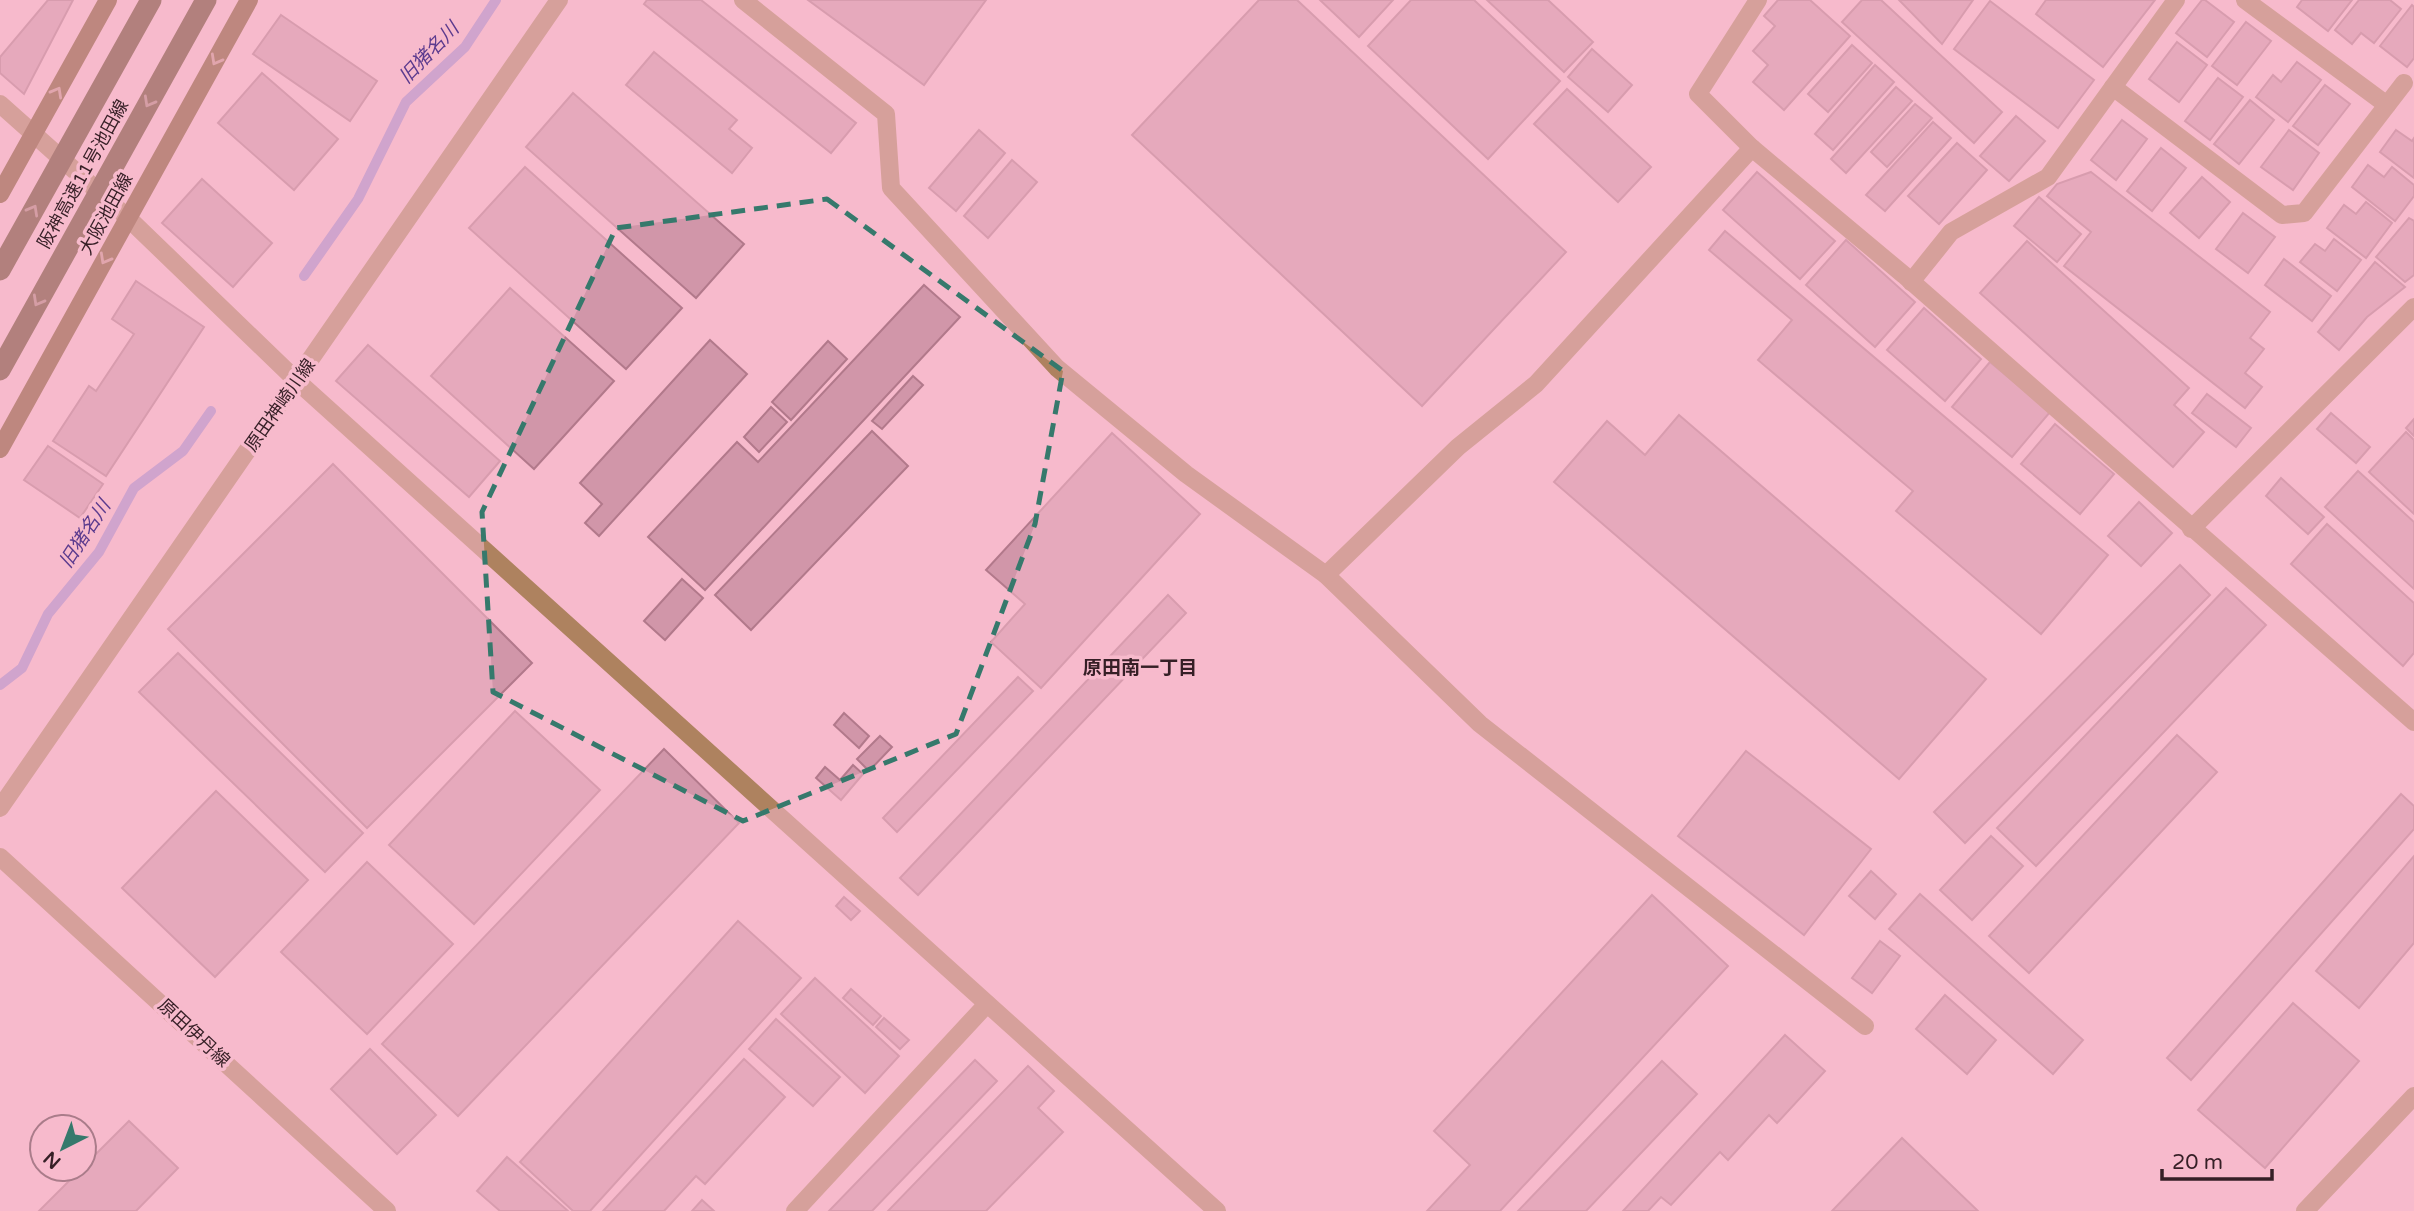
<svg xmlns="http://www.w3.org/2000/svg" width="2414" height="1211" viewBox="0 0 2414 1211" font-family="'Varela Round','Noto Sans JP',sans-serif">
<style>
.lines{fill:none;stroke-linecap:round;stroke-linejoin:round}
.stream{stroke:#a089ce;stroke-width:10}
.building{fill:#d196a9;stroke:#b2798b;stroke-width:2}
.minor{stroke:#ae825f;stroke-width:18}
.major{stroke:#794a23;stroke-width:18}
.highway{stroke:#5e3b1e;stroke-width:21}
.oneway{stroke:#c58d88}
.oneway2{stroke:#aa7a75}
.marked{fill:none;stroke:#36796c;stroke-width:5;stroke-dasharray:14 9;stroke-linejoin:round}
.labels{text-anchor:middle;dominant-baseline:central;stroke-width:7;stroke-linejoin:round;paint-order:stroke}
.street-label{font-size:18px;fill:#361f26;stroke:#f7bacc}
.water-label{font-size:19px;font-style:italic;fill:#5c3b8e;stroke:#f7bacc}
.neighbourhood-label{font-size:19px;font-weight:bold;fill:#361f26;stroke:#f7bacc}
</style>
<rect width="100%" height="100%" fill="#f7bacc"/>
<g class="lines">
<g class="stream">
<path d="M304,276L358,199L406,102L465,47L496,0"/>
<path d="M0,685L22,668L48,614L99,552L134,488L183,451L211,411"/>
</g>
</g>
<g class="building">
<path d="M48,0H73L24,94L0,73V57Z"/>
<path d="M647,0H701L856,123L831,153L644,4Z"/>
<path d="M808,0H986L924,85Z"/>
<path d="M1259,0H1297L1566,252L1422,406L1132,135Z"/>
<path d="M1320,0H1393L1359,37Z"/>
<path d="M1411,0H1474L1560,81L1488,159L1368,46Z"/>
<path d="M1487,0H1548L1593,42L1564,72Z"/>
<path d="M1778,0H1810L1850,36L1784,110L1753,82L1768,65L1753,51L1775,26L1764,16Z"/>
<path d="M1862,0H1881L2002,112L1974,143L1842,22Z"/>
<path d="M1899,0H1973L1942,44Z"/>
<path d="M2046,0H2155L2103,67L2036,14Z"/>
<path d="M2202,0H2205L2234,22L2207,57L2176,33Z"/>
<path d="M2302,0H2352L2328,31L2297,7Z"/>
<path d="M2359,0H2390L2401,9L2374,43L2361,33L2352,44L2335,30Z"/>
<path d="M1990,1L2094,80L2058,128L1954,49Z"/>
<path d="M2412,5L2414,7V58L2407,67L2380,46Z"/>
<path d="M281,15L377,81L350,121L253,54Z"/>
<path d="M2246,22L2271,41L2237,85L2212,66Z"/>
<path d="M2177,42L2207,65L2179,102L2149,79Z"/>
<path d="M1852,45L1872,63L1828,112L1808,94Z"/>
<path d="M1592,49L1632,85L1608,112L1568,77Z"/>
<path d="M654,52L737,120L729,129L752,148L732,173L626,85Z"/>
<path d="M2297,62L2321,80L2288,122L2256,97L2273,75L2281,82Z"/>
<path d="M1875,65L1894,82L1833,150L1815,134Z"/>
<path d="M262,73L338,139L294,190L218,123Z"/>
<path d="M2218,78L2243,97L2210,140L2185,121Z"/>
<path d="M2325,85L2350,104L2318,145L2293,126Z"/>
<path d="M1896,87L1912,101L1846,173L1831,159Z"/>
<path d="M1567,89L1651,167L1618,202L1534,124Z"/>
<path d="M573,93L744,244L696,298L526,147Z"/>
<path d="M2250,100L2274,120L2239,164L2214,144Z"/>
<path d="M1915,104L1932,118L1887,167L1871,152Z"/>
<path d="M2016,116L2045,141L2009,181L1980,156Z"/>
<path d="M2122,120L2147,139L2116,180L2091,160Z"/>
<path d="M1933,122L1951,138L1885,211L1866,195Z"/>
<path d="M979,130L1005,153L956,211L929,188Z"/>
<path d="M2289,130L2319,153L2293,190L2261,167Z"/>
<path d="M2396,130L2412,141L2414,138V178L2380,152Z"/>
<path d="M1957,143L1987,170L1939,224L1908,196Z"/>
<path d="M2161,148L2186,168L2152,211L2127,191Z"/>
<path d="M1012,160L1037,182L988,238L964,216Z"/>
<path d="M2368,165L2384,177L2392,167L2414,185V196L2395,221L2352,187Z"/>
<path d="M525,167L682,308L626,369L469,228Z"/>
<path d="M1757,172L1835,241L1800,279L1723,210Z"/>
<path d="M2091,172L2270,312L2250,338L2264,349L2245,373L2262,387L2245,408L2064,266L2091,232L2047,196L2057,184Z"/>
<path d="M2202,177L2230,202L2199,238L2170,213Z"/>
<path d="M202,179L272,243L233,287L162,223Z"/>
<path d="M2039,197L2081,234L2057,262L2014,226Z"/>
<path d="M2366,202L2392,223L2366,258L2327,228L2344,205L2356,214Z"/>
<path d="M2243,213L2275,237L2248,273L2216,249Z"/>
<path d="M2409,218L2414,221V275L2405,282L2376,257Z"/>
<path d="M1725,231L2108,555L2041,634L1896,511L1913,491L1758,360L1792,320L1709,250Z"/>
<path d="M2334,239L2361,260L2337,291L2300,262L2315,244L2325,251Z"/>
<path d="M1846,240L1915,302L1875,347L1806,285Z"/>
<path d="M2027,241L2189,388L2174,405L2204,432L2173,467L1980,293Z"/>
<path d="M2284,259L2331,296L2312,321L2265,285Z"/>
<path d="M2375,262L2405,287L2367,317L2339,350L2318,332Z"/>
<path d="M136,281L204,327L106,476L53,441L89,386L96,391L134,334L112,319Z"/>
<path d="M924,285L960,317L705,590L648,537L737,442L758,462Z"/>
<path d="M510,288L614,381L534,469L431,376Z"/>
<path d="M1924,308L1981,359L1945,401L1887,350Z"/>
<path d="M710,340L747,374L599,536L585,523L602,504L580,483Z"/>
<path d="M828,341L847,359L791,420L772,402Z"/>
<path d="M368,345L500,461L469,497L336,381Z"/>
<path d="M1990,362L2050,412L2012,457L1952,407Z"/>
<path d="M913,376L923,385L882,429L872,421Z"/>
<path d="M2207,394L2251,428L2236,447L2192,413Z"/>
<path d="M771,407L787,422L759,452L744,437Z"/>
<path d="M2331,413L2370,447L2356,463L2317,429Z"/>
<path d="M1679,415L1986,679L1899,779L1554,482L1607,421L1645,455Z"/>
<path d="M2414,419V436L2406,428Z"/>
<path d="M2055,424L2114,474L2080,514L2021,464Z"/>
<path d="M872,431L908,466L751,630L715,595Z"/>
<path d="M2406,432L2414,440V514L2369,472Z"/>
<path d="M1112,433L1200,514L1041,688L991,642L1025,604L986,570Z"/>
<path d="M48,446L103,484L80,518L24,480Z"/>
<path d="M333,464L532,663L367,828L168,629Z"/>
<path d="M2358,471L2414,522V589L2325,507Z"/>
<path d="M2281,478L2324,517L2308,534L2266,496Z"/>
<path d="M2139,502L2172,533L2141,566L2108,536Z"/>
<path d="M2327,524L2414,603V653L2403,666L2291,564Z"/>
<path d="M2180,565L2210,595L1965,843L1934,812Z"/>
<path d="M682,579L703,598L665,640L644,621Z"/>
<path d="M2226,588L2266,625L2036,866L1997,828Z"/>
<path d="M1168,595L1186,613L918,895L900,878Z"/>
<path d="M178,653L363,833L325,872L139,692Z"/>
<path d="M1018,677L1033,691L897,832L883,818Z"/>
<path d="M515,711L600,790L474,924L389,845Z"/>
<path d="M844,713L869,736L859,748L834,725Z"/>
<path d="M2177,735L2217,772L2029,973L1989,936Z"/>
<path d="M880,736L892,747L869,771L857,759Z"/>
<path d="M664,749L739,823L458,1116L382,1044Z"/>
<path d="M1746,751L1871,849L1804,935L1678,836Z"/>
<path d="M853,765L863,774L841,800L816,778L825,767L840,780Z"/>
<path d="M216,791L308,880L215,977L122,888Z"/>
<path d="M2401,794L2414,806V829L2191,1080L2167,1058Z"/>
<path d="M1991,836L2023,866L1972,920L1940,890Z"/>
<path d="M2414,856V943L2359,1008L2316,971Z"/>
<path d="M367,862L453,944L367,1034L281,952Z"/>
<path d="M1871,871L1896,894L1875,919L1849,896Z"/>
<path d="M1920,894L2083,1040L2053,1074L1889,929Z"/>
<path d="M1652,895L1728,966L1500,1211H1427L1470,1165L1434,1131Z"/>
<path d="M844,897L860,911L851,920L836,906Z"/>
<path d="M738,921L801,978L590,1211H573L520,1162Z"/>
<path d="M1880,941L1900,956L1872,993L1852,978Z"/>
<path d="M815,978L899,1056L865,1093L781,1014Z"/>
<path d="M851,989L881,1016L873,1025L843,998Z"/>
<path d="M1945,995L1996,1040L1967,1074L1916,1029Z"/>
<path d="M2293,1003L2359,1061L2265,1168L2198,1110Z"/>
<path d="M884,1018L909,1040L900,1049L876,1027Z"/>
<path d="M776,1019L840,1077L813,1106L749,1049Z"/>
<path d="M1785,1035L1825,1071L1777,1123L1769,1115L1728,1160L1720,1152L1671,1205L1661,1197L1648,1211H1623Z"/>
<path d="M370,1049L436,1115L397,1154L331,1089Z"/>
<path d="M744,1059L785,1097L705,1184L696,1176L664,1211H603Z"/>
<path d="M975,1060L997,1081L872,1211H829Z"/>
<path d="M1662,1061L1697,1094L1586,1211H1518Z"/>
<path d="M1028,1066L1054,1091L1038,1108L1063,1132L986,1211H888Z"/>
<path d="M129,1121L178,1168L136,1211H39L81,1169H84V1166Z"/>
<path d="M1902,1138L1978,1211H1832Z"/>
<path d="M507,1157L568,1211H500L477,1191Z"/>
<path d="M702,1200L714,1211H692Z"/>
</g>
<g class="lines">
<g class="minor">
<path d="M743,0L886,114L891,188L1057,368L1186,474L1326,575L1480,724L1865,1026"/>
<path d="M1758,0L1698,94L1752,148L1904,275L2414,722"/>
<path d="M2245,0L2387,105"/>
<path d="M2113,87L2282,215L2304,213L2404,83"/>
<path d="M0,104L128,218L297,381L1217,1211"/>
<path d="M1911,282L1951,232L2048,177L2176,0"/>
<path d="M2191,529L2414,307"/>
<path d="M1326,575L1458,447L1536,384L1752,148"/>
<path d="M0,808L559,0"/>
<path d="M0,857L387,1211"/>
<path d="M795,1211L987,1004"/>
<path d="M2305,1211L2414,1096"/>
</g>
<g class="major">
<path d="M0,194L108,0"/>
<path d="M0,449L249,0"/>
</g>
<g class="highway">
<path d="M0,270L151,0"/>
<path d="M0,370L206,0"/>
</g>
</g>
<defs><path id="oneway-chevron" d="M-2-3.5L2.5 0L-2 3.5" fill="none" stroke-width="1.6" stroke-linecap="round" stroke-linejoin="round" transform="scale(1.75)"/></defs>
<g class="oneway">
<use href="#oneway-chevron" transform="translate(216 60) rotate(119)"/>
<use href="#oneway-chevron" transform="translate(57 92) rotate(-61)"/>
<use href="#oneway-chevron" transform="translate(105 259) rotate(119)"/>
</g>
<g class="oneway2">
<use href="#oneway-chevron" transform="translate(149 102) rotate(119)"/>
<use href="#oneway-chevron" transform="translate(33 210) rotate(-61)"/>
<use href="#oneway-chevron" transform="translate(38 301) rotate(119)"/>
</g>
<path d="M0 0H2414V1211H0ZM827,199L1063,371L1035,524L956,734L743,821L493,692L482,512L616,228Z" fill="#f7bacc" fill-opacity=".55" fill-rule="evenodd"/>
<path class="marked" d="M827,199L1063,371L1035,524L956,734L743,821L493,692L482,512L616,228Z"/>
<g class="labels">
<g class="street-label">
<text transform="translate(83 174) rotate(-61)">阪神高速11号池田線</text>
<text transform="translate(106 214) rotate(-61)">大阪池田線</text>
<text transform="translate(280 405) rotate(-55)">原田神崎川線</text>
<text transform="translate(194 1033) rotate(43)">原田伊丹線</text>
</g>
<g class="water-label">
<text transform="translate(429 53) rotate(-46)">旧猪名川</text>
<text transform="translate(85 534) rotate(-57)">旧猪名川</text>
</g>
<g class="neighbourhood-label">
<text x="1140" y="668">原田南一丁目</text>
</g>
</g>
<g transform="translate(63 1148) rotate(222)"><circle r="33" fill="#f7bacc" stroke="#aa7c8a" stroke-width="2"/>
<path d="M0-5L12 26L0 18L-12 26Z" fill="#36796c"/>
<text y="-10" font-size="19" font-weight="bold" text-anchor="middle" fill="#361f26">N</text>
</g>
<path d="M2162 1169v10h110v-10" fill="none" stroke="#361f26" stroke-width="3.5"/>
<text x="2172" y="1169" font-size="21" fill="#361f26" stroke="#f7bacc" stroke-width="5" paint-order="stroke">20 m</text>
</svg>
